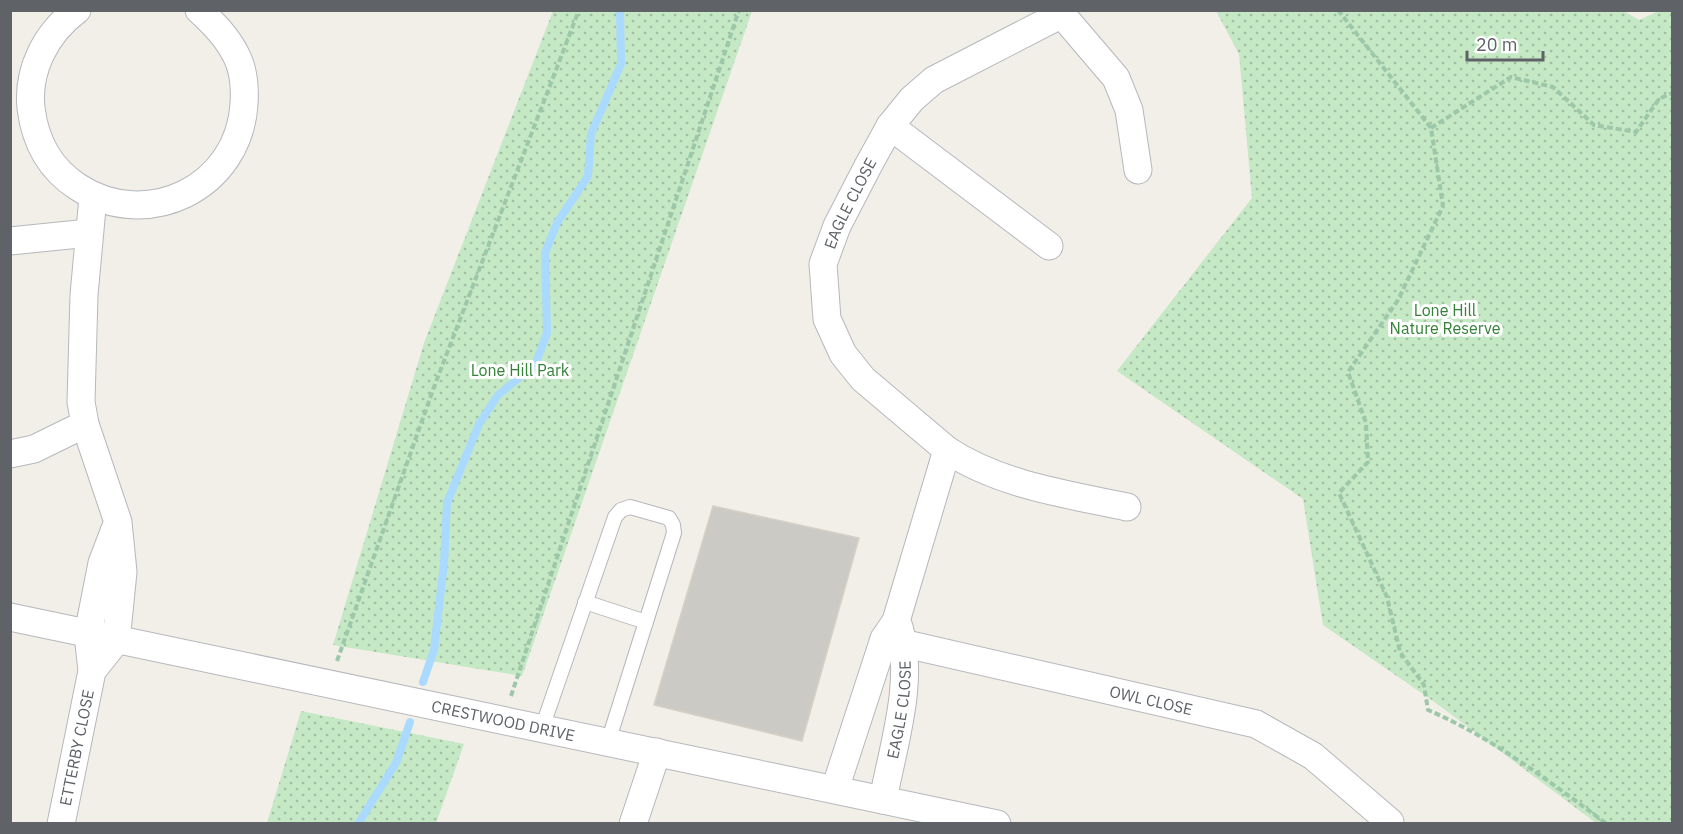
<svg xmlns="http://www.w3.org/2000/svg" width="1683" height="834" viewBox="0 0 1683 834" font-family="'IBM Plex Sans',sans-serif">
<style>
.grass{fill:url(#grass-dots)}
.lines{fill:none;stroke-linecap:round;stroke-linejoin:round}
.stream{stroke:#aadaff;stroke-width:8}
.building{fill:#cccac5;stroke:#d6d1c6;stroke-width:1.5}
.lane-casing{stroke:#b5b8bc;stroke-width:16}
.street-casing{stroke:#b5b8bc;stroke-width:29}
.path{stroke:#9cc7a9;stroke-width:4;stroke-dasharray:6 3;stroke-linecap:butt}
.lane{stroke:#fff;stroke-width:14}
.street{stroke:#fff;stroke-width:27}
.labels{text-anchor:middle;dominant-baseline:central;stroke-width:6;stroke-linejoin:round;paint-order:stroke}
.street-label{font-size:16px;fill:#5f6368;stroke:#fff}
.park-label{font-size:16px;fill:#348238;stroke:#fff}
</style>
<defs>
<pattern id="grass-dots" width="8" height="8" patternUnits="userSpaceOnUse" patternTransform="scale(1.5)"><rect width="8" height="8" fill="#c5e8c5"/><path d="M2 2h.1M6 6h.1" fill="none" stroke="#a3c0a4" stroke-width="1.8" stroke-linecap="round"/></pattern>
</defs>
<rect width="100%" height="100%" fill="#f1efe8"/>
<g class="grass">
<path d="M553,11H752L522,676L333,645L424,343Z"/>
<path d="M1624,11L1639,20L1659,11H1672V823H1596L1436,703L1323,625L1303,499L1117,371L1252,198L1239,54L1216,11Z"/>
<path d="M301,711L464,744L436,823H267Z"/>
</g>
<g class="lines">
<g class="stream">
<path d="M423,682L434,650L444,563L447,503L479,424L498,395L535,365L547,333L545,253L557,223L588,176L591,134L621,64L620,10"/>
<path d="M358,824L396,763L410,722"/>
</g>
</g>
<path class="building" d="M713,506L859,538L802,741L654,705Z"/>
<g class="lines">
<g class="lane-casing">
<g id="lane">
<path d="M585,602L646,622"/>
<path d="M542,728L615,517L621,510L630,507L669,518L673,525L674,533L608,742"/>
</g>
</g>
<g class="street-casing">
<g id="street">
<path d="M77,10C46,33 27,70 31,108C35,141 50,169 78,187C147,232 239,188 244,104C245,89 244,70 236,55C227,37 214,24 199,10"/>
<path d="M1058,10L1116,78L1129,110L1138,170"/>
<path d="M890,126L1049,246"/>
<path d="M10,241L89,233"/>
<path d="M947,450C1000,485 1066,494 1127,507"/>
<path d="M10,454L34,449L85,424"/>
<path id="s1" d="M10,617L997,824"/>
<path id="s2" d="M884,639L1256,724L1313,756L1390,822"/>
<path d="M92,671L116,641L123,572L118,522L85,424L81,402L84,295L93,197"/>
<path id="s3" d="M835,789L884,639L896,621L947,450L863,379L843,354L827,319L823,264L837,226L868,166L890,126L912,99L934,80L1062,14"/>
<path id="s4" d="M883,800C893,746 915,681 899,627"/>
<path id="s5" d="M61,824L92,671L88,634L102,563L115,529"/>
<path d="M633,824L657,752"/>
</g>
</g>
<g class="path">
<path d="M1338,10L1431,128L1443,206L1398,300L1348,372L1366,423L1368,462L1339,493L1387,597L1400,652L1424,685L1428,710C1493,738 1550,782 1607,824"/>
<path d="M1431,128L1511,77L1553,87L1594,125L1636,132L1659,99L1672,93"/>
<path d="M337,661L434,387L579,10"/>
<path d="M511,696L739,10"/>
</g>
<use href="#lane" class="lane"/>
<use href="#street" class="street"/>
</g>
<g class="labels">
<g class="street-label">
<text stroke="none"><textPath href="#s3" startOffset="660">EAGLE CLOSE</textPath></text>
<text stroke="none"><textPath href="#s2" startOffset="274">OWL CLOSE</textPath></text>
<text stroke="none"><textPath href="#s4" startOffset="92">EAGLE CLOSE</textPath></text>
<text stroke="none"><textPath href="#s1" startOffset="504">CRESTWOOD DRIVE</textPath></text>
<text stroke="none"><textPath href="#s5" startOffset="78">ETTERBY CLOSE</textPath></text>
</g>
<g class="park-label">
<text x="1445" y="310">Lone Hill<tspan x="1445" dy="18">Nature Reserve</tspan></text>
<text x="520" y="370">Lone Hill Park</text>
</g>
</g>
<rect width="1683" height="834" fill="none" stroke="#5f6368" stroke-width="24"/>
<path d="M1467 51v9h76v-9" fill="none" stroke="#5f6368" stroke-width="3"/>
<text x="1476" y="51" font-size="18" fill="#5f6368" stroke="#ffffff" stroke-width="4.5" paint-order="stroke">20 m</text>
</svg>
